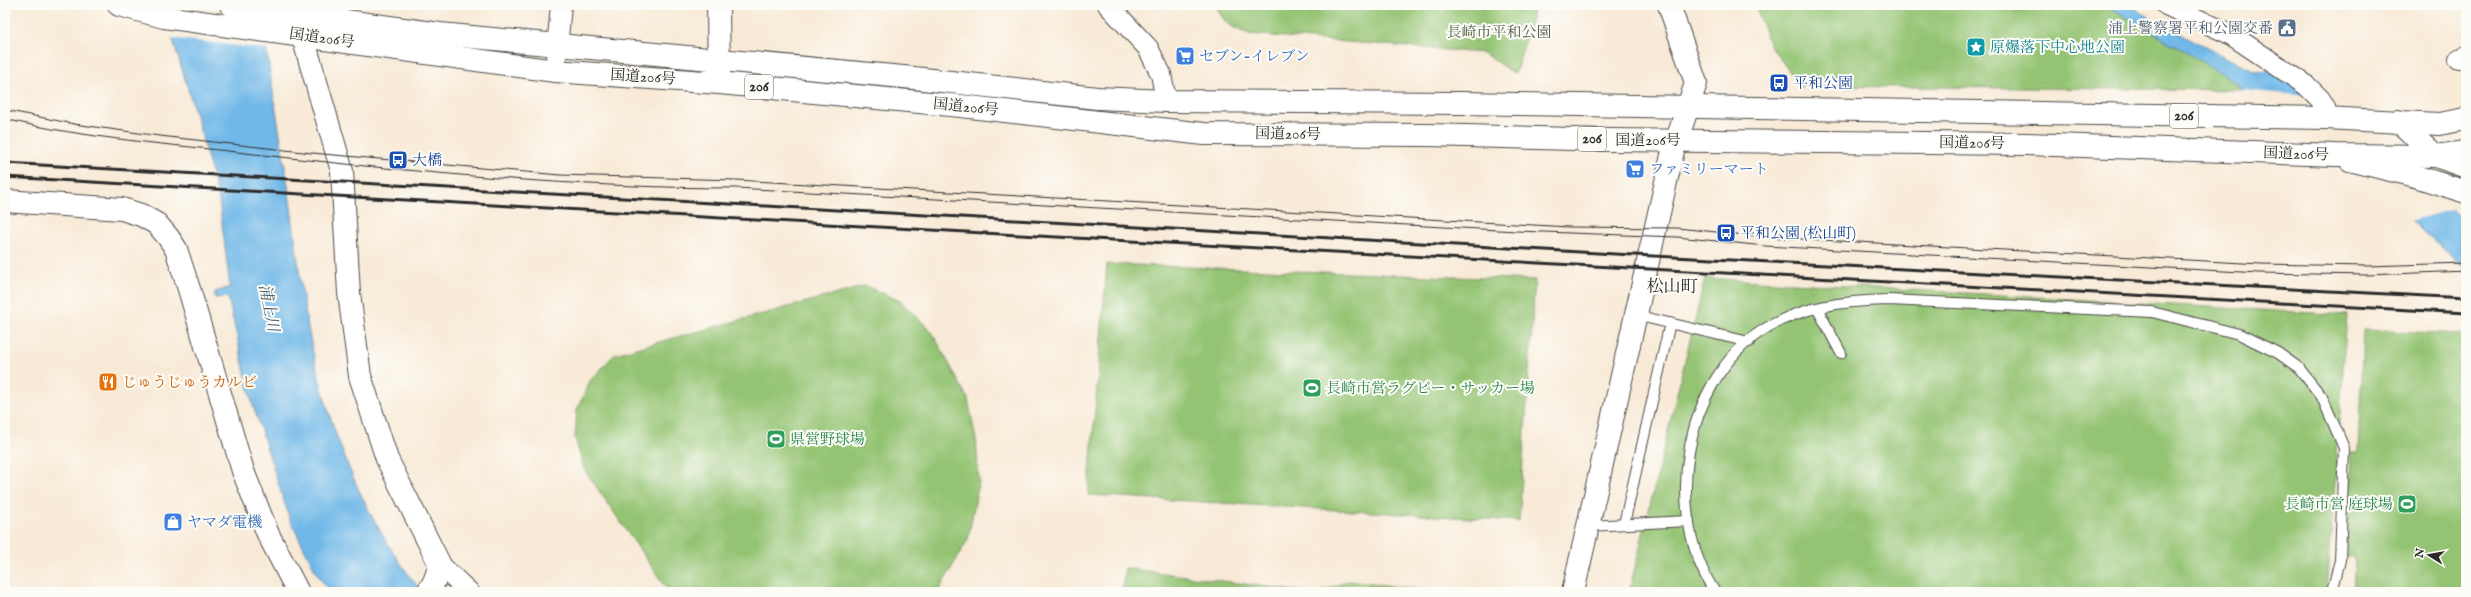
<svg xmlns="http://www.w3.org/2000/svg" width="2471" height="597" viewBox="0 0 2471 597" font-family="'IM FELL English','Noto Serif JP',serif">
<style>
.green{fill:#94c473;stroke:#60784f}
.water{fill:#70b8e8;stroke:#4e728a}
.pier{fill:#f8ead7}
.lines{fill:none;stroke-linecap:round;stroke-linejoin:round}
.lane-casing{stroke:#4a4845;stroke-width:12}
.street-casing{stroke:#4a4845;stroke-width:22}
.secondary-casing{stroke:#4a4845;stroke-width:24}
.highway-casing{stroke:#4a4845;stroke-width:24}
.lane{stroke:#fff;stroke-width:10}
.street{stroke:#fff;stroke-width:20}
.secondary{stroke:#fff;stroke-width:22}
.highway{stroke:#fff;stroke-width:22}
.tram{stroke:#2b2b2b;stroke-width:1}
.rail{stroke:#2b2b2b;stroke-width:3}
.labels{text-anchor:middle;dominant-baseline:central;stroke-width:4;stroke-linejoin:round;paint-order:stroke}
.shield{fill:#fdfcf7;stroke:#6a6a68;stroke-width:1}
.shield-label{font-size:14px;font-weight:bold;fill:#2b2b2b}
.service-label{font-size:15px;fill:#4e5e75;stroke:#fdfcf7;text-anchor:end}
.park-label{font-size:15px;fill:#506144;stroke:#fdfcf7}
.street-label{font-size:15px;fill:#2b2b2b;stroke:#fdfcf7}
.culture-label{font-size:15px;fill:#0d838f;stroke:#fdfcf7;text-anchor:start}
.shop-label{font-size:15px;fill:#366cbe;stroke:#fdfcf7;text-anchor:start}
.transit-label{font-size:15px;fill:#164399;stroke:#fdfcf7;text-anchor:start}
.food-label{font-size:15px;fill:#c56008;stroke:#fdfcf7;text-anchor:start}
.leisure-label{font-size:15px;fill:#27864d;stroke:#fdfcf7;text-anchor:start}
.water-label{font-size:16px;font-style:italic;fill:#435c6d;stroke:#fdfcf7}
.quarter-label{font-size:17px;fill:#2b2b2b;stroke:#fdfcf7}
</style>
<rect width="100%" height="100%" fill="#fdfcf7"/>
<filter id="ink" filterUnits="userSpaceOnUse"><feTurbulence type="fractalNoise" baseFrequency=".025" numOctaves="2"/><feDisplacementMap in="SourceGraphic" scale="8" xChannelSelector="R" yChannelSelector="G"/><feConvolveMatrix kernelMatrix="1 2 1 2 8 2 1 2 1" color-interpolation-filters="sRGB"/></filter>
<filter id="wash" filterUnits="userSpaceOnUse"><feTurbulence type="fractalNoise" baseFrequency=".012" numOctaves="4" result="noise"/><feDisplacementMap in="SourceGraphic" scale="16" xChannelSelector="R" yChannelSelector="G"/><feGaussianBlur stdDeviation="0.9" result="paint"/><feColorMatrix in="noise" values="0 0 0 0 0 0 0 0 0 0 0 0 0 0 0 0 0 1.4 0 .05"/><feComposite in="paint" operator="in"/></filter>
<g filter="url(#wash)">
<rect width="100%" height="100%" fill="#f8ead7"/>
<g class="green">
<path d="M1216,5H1533L1532,20L1515,74L1483,53L1249,34C1230,27 1224,24 1216,5Z"/>
<path d="M1755,5H2106L2185,50L2226,76L2242,90L1800,86L1770,45Z"/>
<path d="M1107,264L1535,280L1519,521L1088,495Z"/>
<path d="M1705,278L2347,315L2327,592H1629Z"/>
<path d="M866,286L900,301L932,332L968,399L976,440L979,481L968,539L938,592H669L584,469L575,438L577,410L590,381L615,354Z"/>
<path d="M2363,330L2466,334V592H2353L2355,556L2347,555L2351,452H2358Z"/>
<path d="M1125,568L1305,592H1122Z"/>
<path d="M1350,580L1434,592H1321Z"/>
</g>
<g class="water">
<path d="M260,5C268,66 279,125 288,186C295,235 300,285 309,333C327,426 362,518 422,592H330L317,574L290,520L251,399L228,297L215,298V292L230,287L219,200L198,122L172,37Z"/>
<path d="M2106,5H2132L2142,13L2254,72L2277,71L2446,203L2466,223V270L2409,219L2357,188L2226,76Z"/>
</g>
<g class="pier">
<path d="M176,5H262L267,49L170,38Z"/>
<path d="M2239,90L2312,96L2447,202L2454,209L2409,221L2356,189Z"/>
</g>
</g>
<g filter="url(#ink)">
<g class="lines">
<g class="lane-casing">
<g id="lane">
<path d="M1817,308L1841,353"/>
<path d="M1635,315L1749,342"/>
<path d="M1624,524L1670,323"/>
<path d="M1588,526L1689,521"/>
<path d="M1715,592C1663,514 1682,382 1763,330C1801,306 1845,301 1888,300L2152,312L2239,334L2278,353L2299,368L2322,397L2344,448L2340,560L2332,592"/>
</g>
</g>
<g class="street-casing">
<g id="street">
<path d="M1108,5L1148,48L1161,74L1166,101"/>
<path d="M2166,5L2230,34L2306,85L2320,99L2325,107V118"/>
<path d="M2459,59L2466,56"/>
<path d="M555,71L561,5"/>
<path d="M440,565L469,592"/>
</g>
</g>
<g class="secondary-casing">
<g id="secondary">
<path d="M718,5L719,78"/>
<path d="M302,18V34L342,171L349,293L360,376L387,459L440,565L434,582L428,592"/>
<path d="M2398,121L2436,156L2466,167"/>
<path d="M2350,160L2415,176L2466,192"/>
<path d="M5,201L122,209L141,215L157,224L168,237L176,249L189,289L243,471L268,534L298,592"/>
<path d="M1573,592L1673,151L1696,83L1669,5"/>
</g>
</g>
<g class="highway-casing">
<g id="highway">
<path d="M119,5L164,17L555,71L719,83L961,106L1204,134L1428,135L1609,140L2027,144L2335,155L2436,156L2466,152"/>
<path d="M231,5L440,34L914,78L1097,98L1166,101L1462,103L2325,118L2439,124L2466,119"/>
</g>
</g>
<use href="#lane" class="lane"/>
<use href="#street" class="street"/>
<use href="#secondary" class="secondary"/>
<use href="#highway" class="highway"/>
<g class="tram">
<path d="M5,110L74,124L160,136L312,153L560,175L736,180L1569,227L1677,228L1766,237L2261,264L2366,266L2466,263"/>
<path d="M5,119C86,139 171,144 254,154C414,172 574,188 736,188L1516,231L1677,237L1765,246L2260,273L2367,275L2466,271"/>
</g>
<g class="rail">
<path d="M5,163L1615,254L2466,298"/>
<path d="M5,177L1001,234L2466,313"/>
</g>
</g>
</g>
<defs>
<g id="civic-square" transform="scale(1)"><rect x="-9" y="-9" width="18" height="18" rx="4" fill="#5c6f8a" stroke="#fdfcf7"/><path d="M-.6-6.5H3V-4.5H.6V-3L4-1V1h2V6H-6V1h2V-1L-.6-3ZM-1.2 2.5V6h2.4V2.5Z" fill="#fff"/></g>
<g id="sight-square" transform="scale(1)"><rect x="-9" y="-9" width="18" height="18" rx="4" fill="#0f9aa8" stroke="#fdfcf7"/><path d="M0-6L1.8-2.2L6-1.7L2.9 1.2L3.7 5.4L0 3.3L-3.7 5.4L-2.9 1.2L-6-1.7L-1.8-2.2Z" fill="#fff"/></g>
<g id="supermarket-square" transform="scale(1)"><rect x="-9" y="-9" width="18" height="18" rx="4" fill="#3f7fe0" stroke="#fdfcf7"/><path d="M-6-5.5h2.5l.6 2H6L4.5 2H-2.5L-4.4-4H-6ZM-1.5 3.2a1.3 1.3 0 1 0 .1 0ZM3 3.2a1.3 1.3 0 1 0 .1 0Z" fill="#fff"/></g>
<g id="bus-square" transform="scale(1)"><rect x="-9" y="-9" width="18" height="18" rx="4" fill="#1a4fb4" stroke="#fdfcf7"/><path d="M-5-6H5V4H4V6H2V4H-2V6H-4V4H-5ZM-3.5-4V0h7V-4ZM-3.5 1.2v1.5H-2V1.2ZM2 1.2v1.5H3.5V1.2Z" fill="#fff"/></g>
<g id="restaurant-square" transform="scale(1)"><rect x="-9" y="-9" width="18" height="18" rx="4" fill="#e8710a" stroke="#fdfcf7"/><path d="M-5-6h1v4h1v-4h1v4h1v-4h1v5L-1.5 .5V6h-2V.5L-5-1ZM5-6V6H3V1.5H1.5Q1.5-4 5-6Z" fill="#fff"/></g>
<g id="stadium-square" transform="scale(1)"><rect x="-9" y="-9" width="18" height="18" rx="4" fill="#2e9e5b" stroke="#fdfcf7"/><path d="M0-5a6.5 5 0 1 0 0 10a6.5 5 0 1 0 0-10ZM-3.5-1.8h7v3.6h-7Z" fill="#fff"/></g>
<g id="shop-square" transform="scale(1)"><rect x="-9" y="-9" width="18" height="18" rx="4" fill="#3f7fe0" stroke="#fdfcf7"/><path d="M-5-2.5h2.3a2.7 3.5 0 0 1 5.4 0H5L5.5 6h-11ZM-1.5-2.5h3a1.5 2.3 0 0 0-3 0Z" fill="#fff"/></g>
</defs>
<g fill-rule="evenodd">
<use href="#civic-square" x="2287" y="28"/>
<use href="#sight-square" x="1976" y="47"/>
<use href="#supermarket-square" x="1185" y="56"/>
<use href="#bus-square" x="1779" y="83"/>
<use href="#bus-square" x="398" y="160"/>
<use href="#supermarket-square" x="1635" y="169"/>
<use href="#bus-square" x="1726" y="233"/>
<use href="#restaurant-square" x="108" y="382"/>
<use href="#stadium-square" x="1312" y="388"/>
<use href="#stadium-square" x="776" y="439"/>
<use href="#stadium-square" x="2407" y="504"/>
<use href="#shop-square" x="173" y="522"/>
</g>
<g class="labels">
<g class="shield">
<rect x="745" y="75" width="28" height="24" rx="3"/>
<rect x="2170" y="104" width="28" height="24" rx="3"/>
<rect x="1578" y="127" width="28" height="24" rx="3"/>
</g>
<g class="shield-label">
<text x="759" y="87">206</text>
<text x="2184" y="116">206</text>
<text x="1592" y="139">206</text>
</g>
<g class="service-label">
<text x="2273" y="28">浦上警察署平和公園交番</text>
</g>
<g class="park-label">
<text x="1499" y="32">長崎市平和公園</text>
</g>
<g class="street-label">
<text transform="translate(322 38) rotate(8)">国道206号</text>
<text transform="translate(643 77) rotate(4)">国道206号</text>
<text transform="translate(966 107) rotate(6)">国道206号</text>
<text transform="translate(1288 134) rotate(1)">国道206号</text>
<text x="1648" y="140">国道206号</text>
<text transform="translate(1972 143) rotate(1)">国道206号</text>
<text transform="translate(2296 154) rotate(2)">国道206号</text>
</g>
<g class="culture-label">
<text x="1990" y="47">原爆落下中心地公園</text>
</g>
<g class="shop-label">
<text x="1199" y="56">セブン-イレブン</text>
<text x="1649" y="169">ファミリーマート</text>
<text x="187" y="522">ヤマダ電機</text>
</g>
<g class="transit-label">
<text x="1793" y="83">平和公園</text>
<text x="412" y="160">大橋</text>
<text x="1740" y="233">平和公園 (松山町)</text>
</g>
<g class="food-label">
<text x="122" y="382">じゅうじゅうカルビ</text>
</g>
<g class="leisure-label">
<text x="1326" y="388">長崎市営ラグビー・サッカー場</text>
<text x="790" y="439">県営野球場</text>
<text x="2393" y="504" text-anchor="end">長崎市営 庭球場</text>
</g>
<g class="water-label">
<text transform="translate(268 308) rotate(79)">浦上川</text>
</g>
<g class="quarter-label">
<text x="1672" y="287">松山町</text>
</g>
</g>
<rect width="2471" height="597" fill="none" stroke="#fdfcf7" stroke-width="20"/>
<g transform="translate(2429 555) rotate(281)" stroke="#fdfcf7" stroke-width="3" paint-order="stroke">
<path d="M0-3L7 15L0 10L-7 15Z" fill="#2b2b2b"/>
<text y="-6" font-size="11" font-weight="bold" text-anchor="middle" fill="#2b2b2b">N</text>
</g>
</svg>
